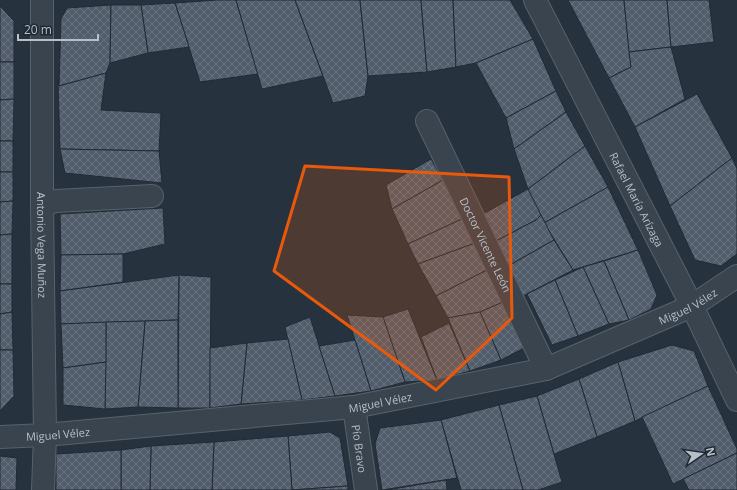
<svg xmlns="http://www.w3.org/2000/svg" width="737" height="490" viewBox="0 0 737 490" font-family="'Open Sans',sans-serif">
<style>
.building{fill:url(#building-cross-hatch);stroke:#212b35}
.lines{fill:none;stroke-linecap:round;stroke-linejoin:round}
.minor-casing{stroke:#58626c;stroke-width:24}
.minor{stroke:#3a444e;stroke-width:22}
.marked{fill:#e8590c;fill-opacity:0.2;stroke:#e8590c;stroke-width:3;stroke-linejoin:round}
.labels{text-anchor:middle;dominant-baseline:central;stroke-width:3;stroke-linejoin:round;paint-order:stroke}
.street-label{font-size:11px;fill:#b7bfc9;stroke:#1f2933}
</style>
<defs>
<pattern id="building-cross-hatch" width="8" height="8" patternUnits="userSpaceOnUse"><rect width="8" height="8" fill="#525d6c"/><path d="M0 0l8 8M0 8l8-8" fill="none" stroke="#697280"/></pattern>
</defs>
<rect width="100%" height="100%" fill="#26323e"/>
<g class="building">
<path d="M218,0H236L258,74L200,82L175,3Z"/>
<path d="M236,0H295L323,76L262,89Z"/>
<path d="M295,0H360L368,76L365,96L333,103Z"/>
<path d="M360,0H421L427,72L368,76Z"/>
<path d="M421,0H453L456,67L427,72Z"/>
<path d="M453,0H510L533,39L476,63L456,67Z"/>
<path d="M568,0H624L631,67L609,78Z"/>
<path d="M624,0H667L671,47L629,52Z"/>
<path d="M667,0H709L714,42L671,47Z"/>
<path d="M175,3L189,47L148,53L141,5Z"/>
<path d="M111,5L110,63L106,73L59,86L61,19L67,8Z"/>
<path d="M111,5H141L148,53L110,63Z"/>
<path d="M0,6L14,21V62H0Z"/>
<path d="M533,39L556,91L506,118L476,63Z"/>
<path d="M671,47L685,99L635,127L609,78L631,67L629,52Z"/>
<path d="M0,62H14V99L0,100Z"/>
<path d="M106,73L101,110L161,113L159,151L60,149L58,79L59,86Z"/>
<path d="M556,91L566,112L514,149L506,118Z"/>
<path d="M697,94L732,158L670,206L635,127Z"/>
<path d="M14,99L13,141H0V100Z"/>
<path d="M566,112L585,146L528,189L514,149Z"/>
<rect x="0" y="141" width="13" height="31"/>
<path d="M585,146L608,187L544,223L528,189Z"/>
<path d="M60,149L159,151L162,183L65,173Z"/>
<path d="M732,158L737,169V254L721,266L695,260L670,206Z"/>
<path d="M431,159L443,180L392,209L386,185Z"/>
<path d="M0,172H13V201L0,202Z"/>
<path d="M443,180L462,219L408,244L392,209Z"/>
<path d="M608,187L638,250L573,270L544,223Z"/>
<path d="M528,189L541,215L536,220L496,241L483,214Z"/>
<path d="M13,201L12,234L0,235V202Z"/>
<path d="M163,208L165,244L123,254L61,255L60,214Z"/>
<path d="M541,215L554,240L508,266L496,241L536,220Z"/>
<path d="M462,219L475,243L418,264L408,244Z"/>
<path d="M12,234V284H0V235Z"/>
<path d="M554,240L573,270L523,296L508,266Z"/>
<path d="M475,243L487,270L436,296L418,264Z"/>
<path d="M638,250L657,295L651,309L629,320L604,261Z"/>
<path d="M123,254V282L60,291L61,255Z"/>
<path d="M604,261L629,320L609,324L583,267Z"/>
<path d="M583,267L609,324L578,336L555,280Z"/>
<path d="M487,270L503,302L480,312L448,318L436,296Z"/>
<path d="M179,275L211,277L210,408H178Z"/>
<path d="M179,275L178,320L61,324L60,291Z"/>
<path d="M555,280L578,336L552,345L527,294Z"/>
<path d="M0,284H12V312L0,314Z"/>
<path d="M503,302L524,348L501,360L480,312Z"/>
<path d="M408,309L437,380L405,382L383,317Z"/>
<path d="M12,312L13,350H0V314Z"/>
<path d="M480,312L501,360L470,371L448,318Z"/>
<path d="M347,315L383,317L405,382L371,391Z"/>
<path d="M310,317L335,396L302,400L285,327Z"/>
<path d="M178,320V408L138,407L145,321Z"/>
<path d="M145,321L138,407L105,409L106,322Z"/>
<path d="M106,322V362L63,368L61,324Z"/>
<path d="M449,323L470,371L437,380L421,337Z"/>
<path d="M288,339L302,400L241,404L247,343Z"/>
<path d="M355,340L371,391L335,396L319,346Z"/>
<path d="M247,343L241,404L210,408V348Z"/>
<path d="M672,345L694,351L708,386L635,421L618,362Z"/>
<path d="M0,350H13L14,396L0,411Z"/>
<path d="M106,362L105,409L63,405V368Z"/>
<path d="M618,362L635,421L597,437L579,379Z"/>
<path d="M579,379L597,437L554,454L537,396Z"/>
<path d="M708,386L737,449V453L673,484L642,417Z"/>
<path d="M537,396L562,482L538,490H523L499,405Z"/>
<path d="M499,405L523,490H461L441,420Z"/>
<path d="M441,420L457,478L382,490L375,444L380,428Z"/>
<path d="M330,432L340,438L348,486L292,490L288,436Z"/>
<path d="M288,436L292,490H212L214,442Z"/>
<path d="M214,442L212,490H150L151,446Z"/>
<path d="M151,446L150,490H121V450Z"/>
<path d="M121,450V490H56V454Z"/>
<path d="M737,453V490H689L683,479Z"/>
<path d="M0,456L17,458L16,490H0Z"/>
<path d="M446,480L447,490H387Z"/>
<path d="M348,486V490H292Z"/>
</g>
<g class="lines">
<g class="minor-casing">
<g id="minor">
<path id="s1" d="M42,0V205L45,435L43,490"/>
<path id="s2" d="M535,0L692,306L737,400"/>
<path id="s3" d="M427,121L546,369"/>
<path d="M42,205L56,201L152,196"/>
<path id="s4" d="M354,407L366,490"/>
<path id="s5" d="M0,437L45,435L354,407L546,369L692,306L737,276"/>
</g>
</g>
<use href="#minor" class="minor"/>
</g>
<path class="marked" d="M305,166L509,177L512,318L436,390L274,271Z"/>
<g class="labels">
<g class="street-label">
<text stroke="none"><textPath href="#s2" startOffset="224">Rafael María Arízaga</textPath></text>
<text stroke="none"><textPath href="#s1" startOffset="245">Antonio Vega Muñoz</textPath></text>
<text stroke="none"><textPath href="#s3" startOffset="137">Doctor Vicente León</textPath></text>
<text stroke="none"><textPath href="#s5" startOffset="706">Miguel Vélez</textPath></text>
<text stroke="none"><textPath href="#s5" startOffset="382">Miguel Vélez</textPath></text>
<text stroke="none"><textPath href="#s5" startOffset="58">Miguel Vélez</textPath></text>
<text stroke="none"><textPath href="#s4" startOffset="42">Pío Bravo</textPath></text>
</g>
</g>
<g transform="translate(701 454) rotate(77)" stroke="#1f2933" stroke-width="3" paint-order="stroke">
<path d="M0-3L7 15L0 10L-7 15Z" fill="#b7bfc9"/>
<text y="-6" font-size="11" font-weight="bold" text-anchor="middle" fill="#b7bfc9">N</text>
</g>
<path d="M18 34v6h80v-6" fill="none" stroke="#b7bfc9" stroke-width="2"/>
<text x="24" y="34" font-size="12" fill="#b7bfc9" stroke="#1f2933" stroke-width="3" paint-order="stroke">20 m</text>
</svg>
